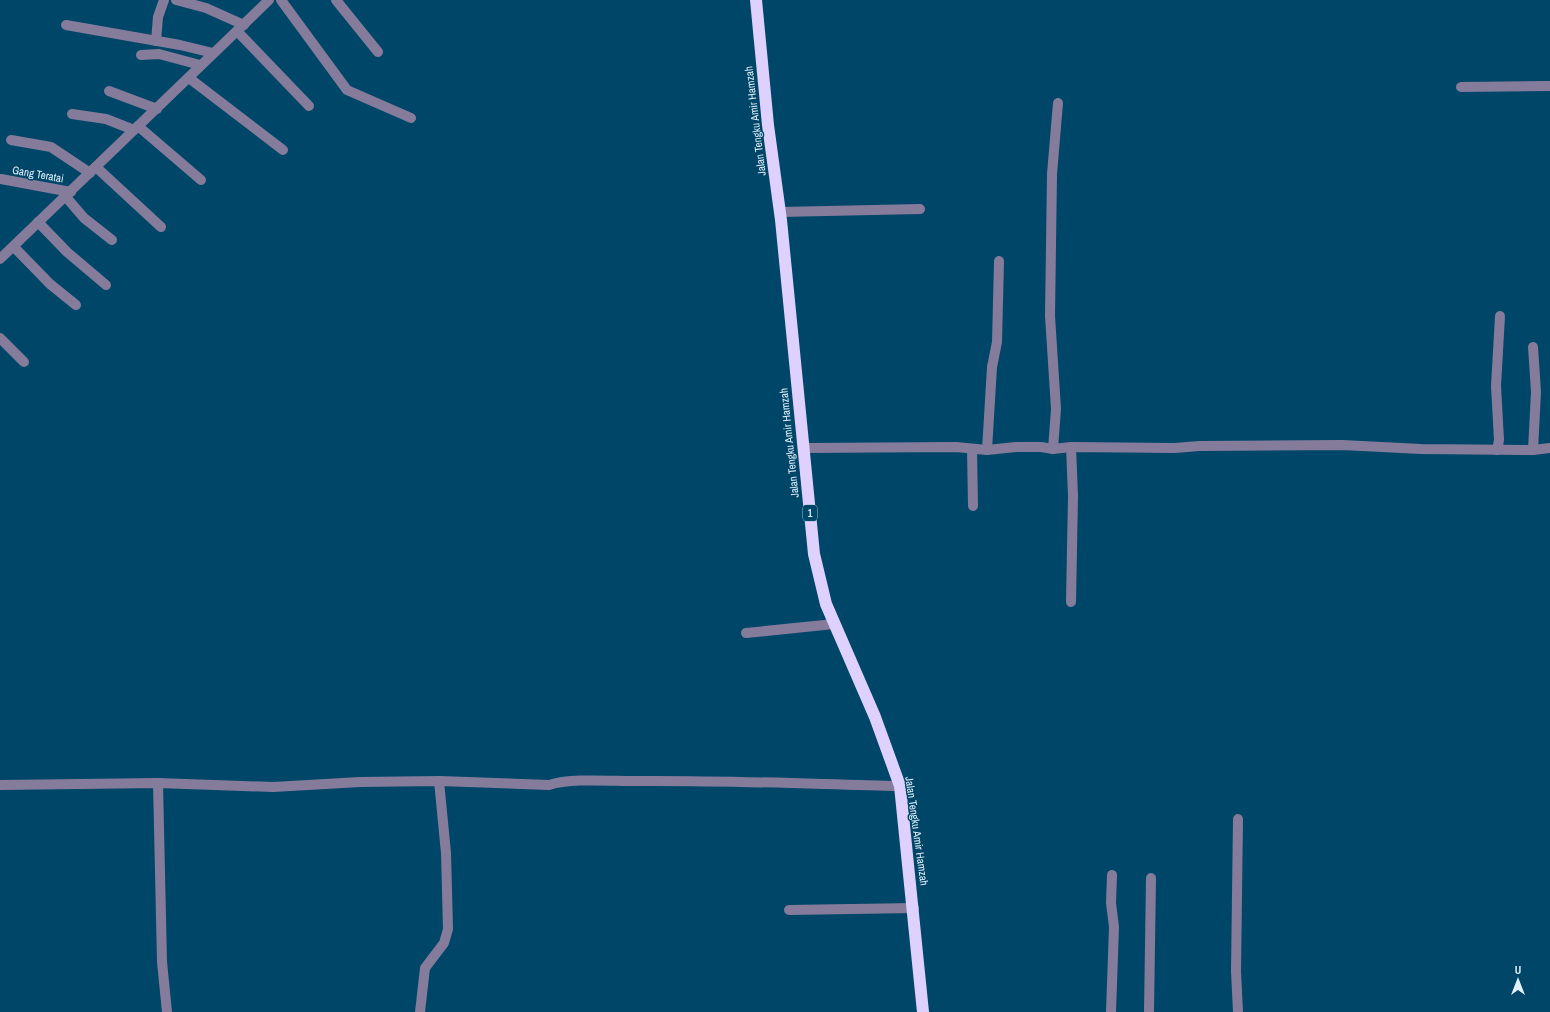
<svg xmlns="http://www.w3.org/2000/svg" width="1550" height="1012" viewBox="0 0 1550 1012" font-family="'Archivo Narrow',sans-serif">
<style>
.lines{fill:none;stroke-linecap:round;stroke-linejoin:round}
.minor{stroke:#857c9b;stroke-width:10}
.highway{stroke:#ded1fe;stroke-width:12}
.labels{text-anchor:middle;dominant-baseline:central;stroke-width:3;stroke-linejoin:round;paint-order:stroke}
.shield{fill:#004668;stroke:#9ebdce;stroke-width:1}
.shield-label{font-size:10px;font-weight:bold;fill:#e1f0fa}
.street-label{font-size:11px;fill:#e1f0fa;stroke:#004668}
</style>
<rect width="100%" height="100%" fill="#004668"/>
<g class="lines">
<g class="minor">
<path d="M176,0L206,8L244,25"/>
<path d="M281,0L347,90L411,118"/>
<path d="M336,0L378,52"/>
<path d="M66,25L180,45L213,53"/>
<path d="M237,31L309,106"/>
<path d="M156,41L158,17L164,0"/>
<path d="M141,55L159,54L200,65"/>
<path d="M189,78L283,150"/>
<path d="M1461,87L1550,86"/>
<path d="M109,91L157,109"/>
<path d="M72,114L106,119L134,130"/>
<path d="M138,126L201,180"/>
<path d="M11,140L51,147L90,173"/>
<path d="M96,167L161,227"/>
<path d="M1,179L71,192"/>
<path d="M66,197L84,218L112,240"/>
<path d="M780,212L920,209"/>
<path d="M38,222L67,252L106,285"/>
<path d="M14,247L50,284L76,305"/>
<path d="M0,259L269,0"/>
<path d="M0,338L24,362"/>
<path d="M1533,347L1536,392L1533,450"/>
<path d="M803,448L956,447L987,450L1016,447H1041L1053,449L1071,447L1175,448L1199,446L1342,445L1421,449L1533,450L1550,448"/>
<path d="M972,449L973,506"/>
<path d="M1053,449L1056,409L1050,316L1052,174L1058,103"/>
<path d="M987,450L992,367L997,342L999,261"/>
<path d="M1497,450L1499,440L1496,386L1500,316"/>
<path d="M1071,602L1073,496L1071,447"/>
<path d="M746,633L834,624"/>
<path d="M158,783L162,962L167,1012"/>
<path d="M0,785L158,783L273,787L360,782L439,781L549,785C570,778 610,781 633,781C722,780 811,784 900,786"/>
<path d="M1238,819L1236,971L1238,1012"/>
<path d="M789,910L914,908"/>
<path d="M420,1012L425,968L444,943L448,929L446,853L439,781"/>
<path d="M1111,1012L1114,927L1111,903L1112,875"/>
<path d="M1149,1012L1151,878"/>
</g>
<path class="highway" d="M756,0L768,125L781,220L814,554L826,604L875,717L900,786L923,1012"/>
</g>
<g class="labels">
<rect class="shield" x="803" y="505" width="14" height="16" rx="3"/>
<g class="shield-label">
<text x="810" y="513">1</text>
</g>
<g class="street-label">
<text transform="translate(755 121) rotate(-97)">Jalan Tengku Amir Hamzah</text>
<text transform="translate(38 174) rotate(10)">Gang Teratai</text>
<text transform="translate(789 443) rotate(-96)">Jalan Tengku Amir Hamzah</text>
<text transform="translate(917 831) rotate(82)">Jalan Tengku Amir Hamzah</text>
</g>
</g>
<g transform="translate(1518 980)" stroke="#004668" stroke-width="3" paint-order="stroke">
<path d="M0-3L7 15L0 10L-7 15Z" fill="#e1f0fa"/>
<text y="-6" font-size="11" font-weight="bold" text-anchor="middle" fill="#e1f0fa">U</text>
</g>
</svg>
